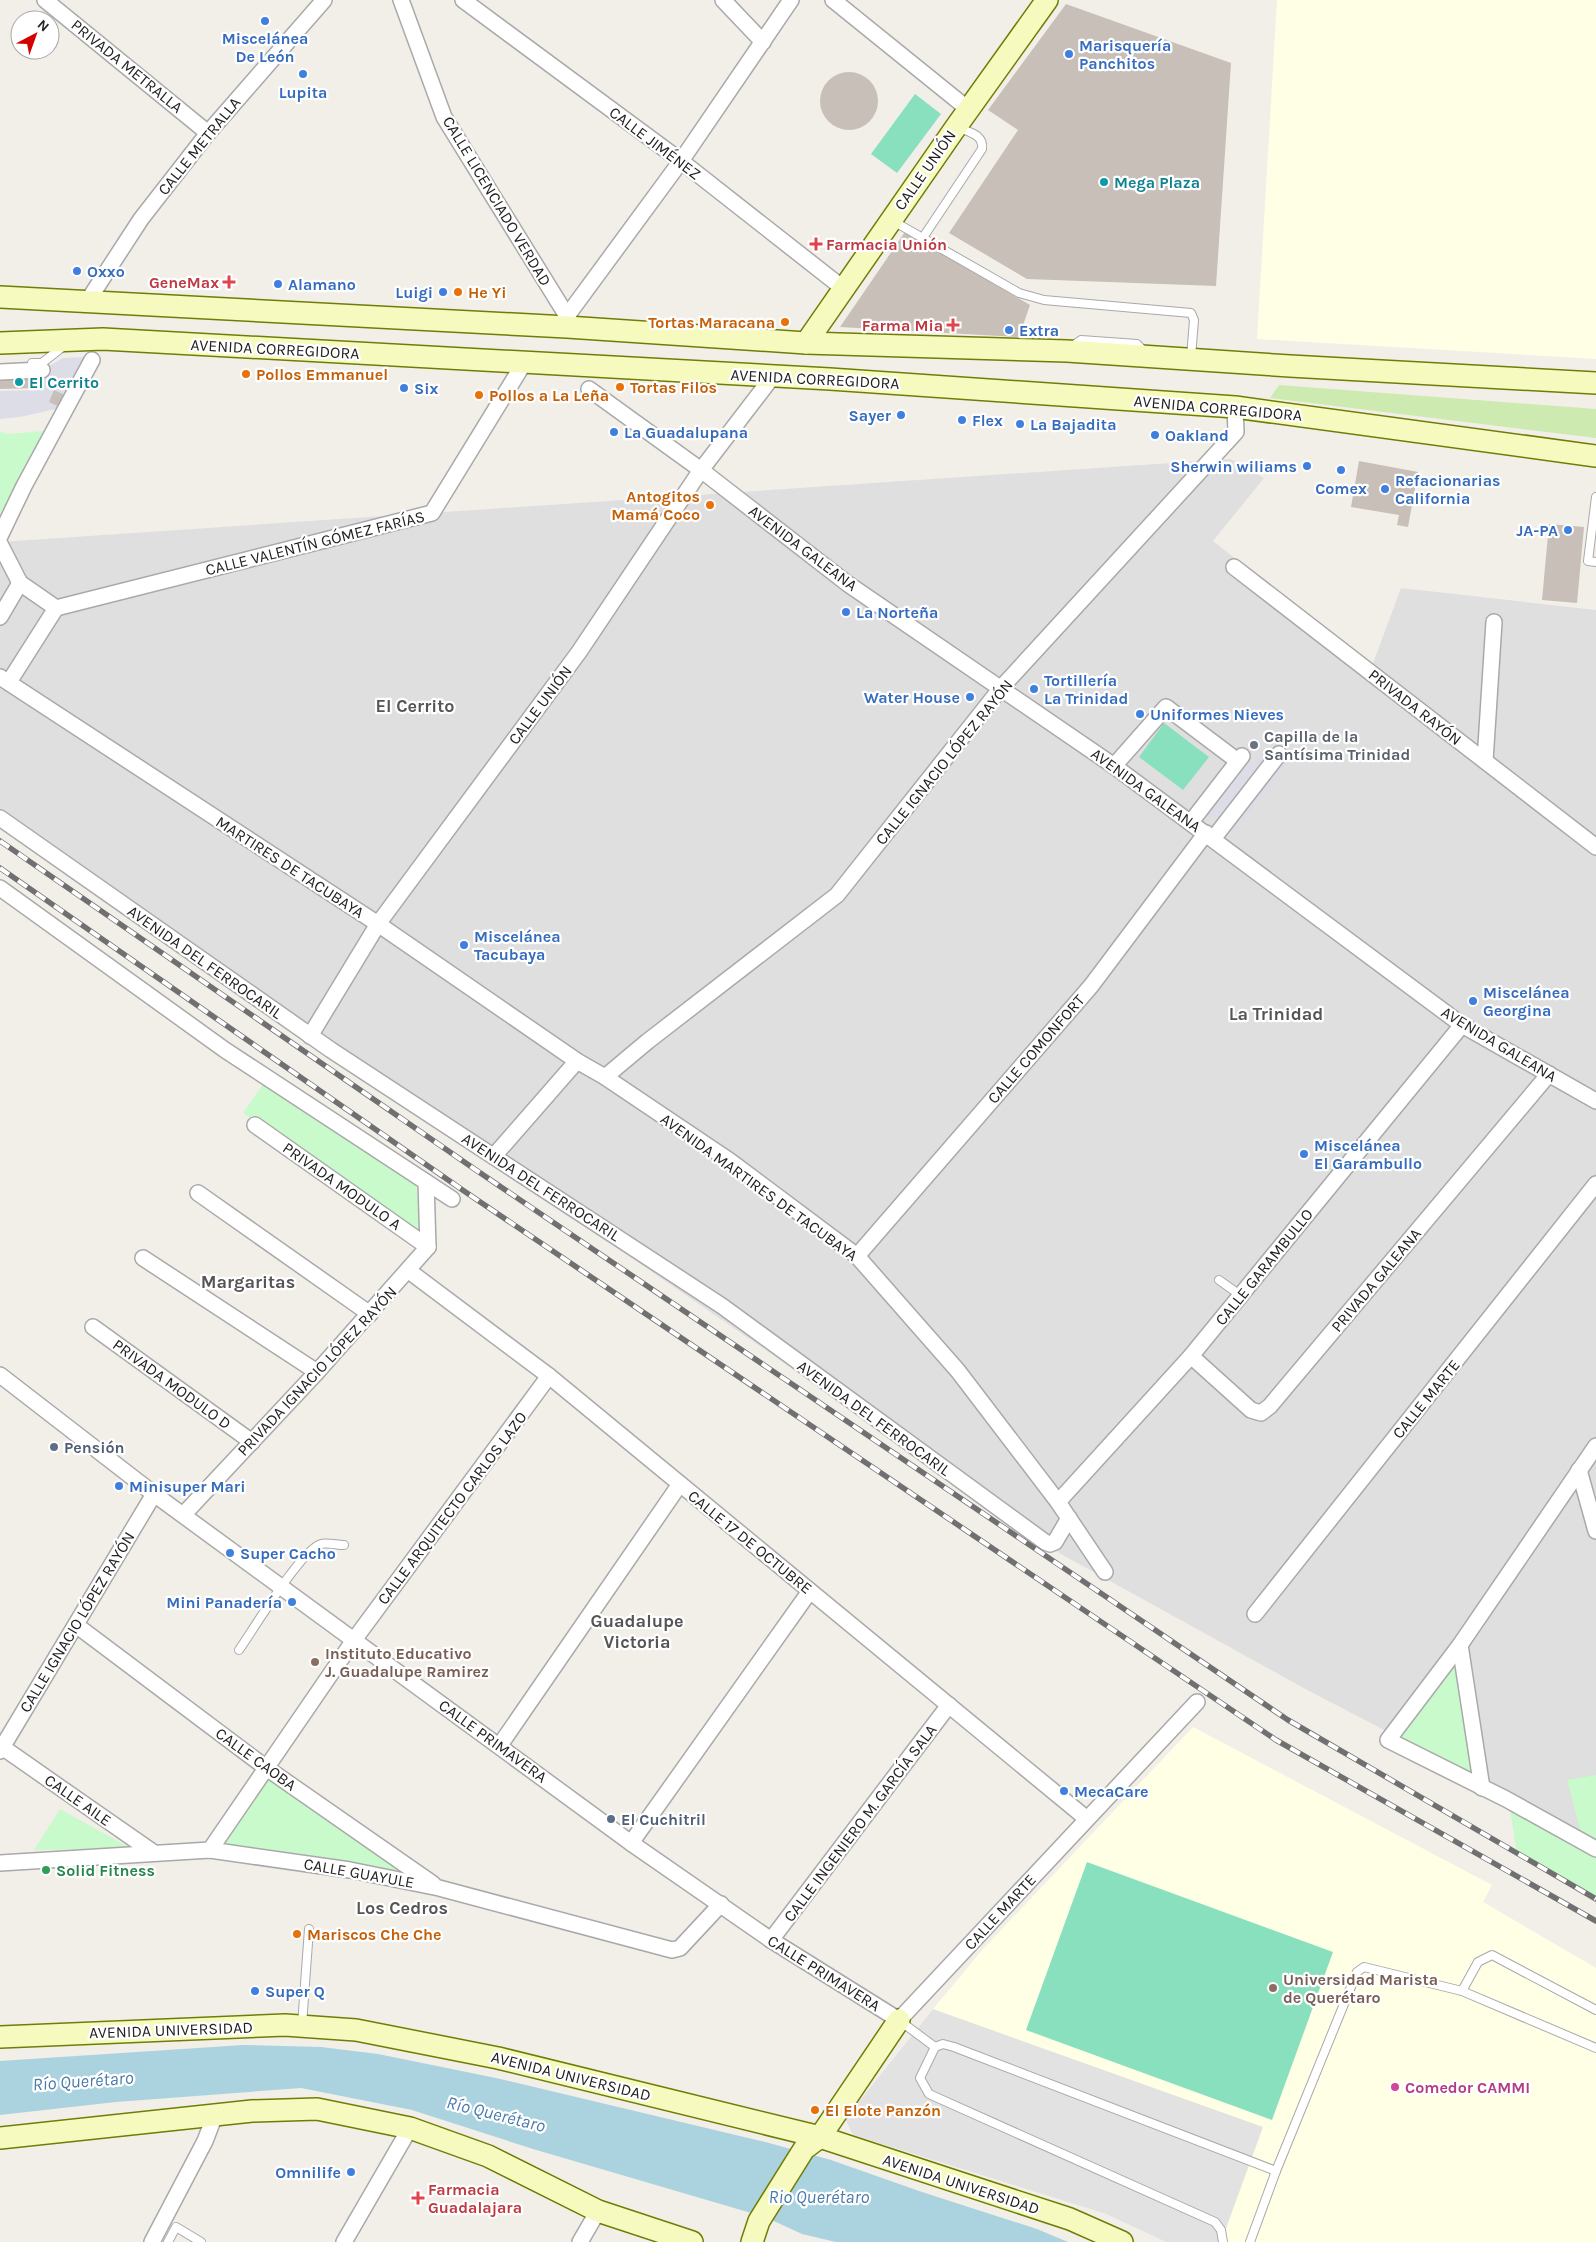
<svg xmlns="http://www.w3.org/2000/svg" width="1596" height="2242" viewBox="0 0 1596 2242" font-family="Karla,sans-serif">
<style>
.residential{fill:#e0dfdf}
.education{fill:#ffffe5}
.grass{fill:#cdebb0}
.park{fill:#c8facc}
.pitch{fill:#88e0be}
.parking{fill:#e2e2e2}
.plaza{fill:#dddde8}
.water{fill:#aad3df}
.building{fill:#c7bfb8}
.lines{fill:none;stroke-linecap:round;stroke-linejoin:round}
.lane-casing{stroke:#a9a9a9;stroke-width:10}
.street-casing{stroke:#a9a9a9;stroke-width:18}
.secondary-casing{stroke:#707d05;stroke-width:24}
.lane{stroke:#fff;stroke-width:8}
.street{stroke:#fff;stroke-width:15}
.secondary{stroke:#f7fabf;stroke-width:21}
.rail-casing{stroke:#707070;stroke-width:5.5}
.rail{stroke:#fff;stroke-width:4;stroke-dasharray:11;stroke-linecap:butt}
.shop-dot{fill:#3f7fe0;stroke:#fff;stroke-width:2}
.culture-dot{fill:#0f9aa8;stroke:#fff;stroke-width:2}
.health-dot{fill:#e0444e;stroke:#fff;stroke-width:2}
.food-dot{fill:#e8710a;stroke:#fff;stroke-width:2}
.worship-dot{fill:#6b7280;stroke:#fff;stroke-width:2}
.service-dot{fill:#5c6f8a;stroke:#fff;stroke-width:2}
.education-dot{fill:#8d6e63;stroke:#fff;stroke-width:2}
.leisure-dot{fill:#2e9e5b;stroke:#fff;stroke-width:2}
.hotel-dot{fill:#d1479c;stroke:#fff;stroke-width:2}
.labels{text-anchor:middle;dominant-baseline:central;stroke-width:4.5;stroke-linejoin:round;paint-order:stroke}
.shop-label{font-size:16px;font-weight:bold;fill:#366cbe;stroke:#fff;text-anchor:start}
.street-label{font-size:16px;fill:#222;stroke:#fff}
.culture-label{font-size:16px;font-weight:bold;fill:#0d838f;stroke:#fff;text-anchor:start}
.health-label{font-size:16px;font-weight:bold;fill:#be3a42;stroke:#fff;text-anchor:start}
.food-label{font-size:16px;font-weight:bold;fill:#c56008;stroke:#fff;text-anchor:start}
.worship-label{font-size:16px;font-weight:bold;fill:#5b616d;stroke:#fff;text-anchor:start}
.service-label{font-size:16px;font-weight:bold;fill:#4e5e75;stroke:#fff;text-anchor:start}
.education-label{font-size:16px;font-weight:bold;fill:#785e54;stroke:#fff;text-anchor:start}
.leisure-label{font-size:16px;font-weight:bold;fill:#27864d;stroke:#fff;text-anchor:start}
.hotel-label{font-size:16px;font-weight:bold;fill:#b23c85;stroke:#fff;text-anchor:start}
.neighbourhood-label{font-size:18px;font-weight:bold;fill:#555;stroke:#fff}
.water-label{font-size:18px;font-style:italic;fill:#4a7aab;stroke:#fff}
</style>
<rect width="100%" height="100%" fill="#f2efe9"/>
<path class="residential" d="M1231,459L1264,478L1213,541L1372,666L1401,588L1596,610V1840L1311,1692L1061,1554L503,1169L0,813V542Z"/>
<g class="education">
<path d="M1277,0H1596V359L1257,339Z"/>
<path d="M1193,1727L1492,1885L1483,1902L1596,1968V2242H1166L1106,2214L853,2135L845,2119L933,2009L984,1948Z"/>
</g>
<path class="grass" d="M1279,385L1596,409V438L1270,398Z"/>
<g class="park">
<path d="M0,431L7,434L44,431L0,517Z"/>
<path d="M266,1080L416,1184L422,1236L243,1113Z"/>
<path d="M1460,1650L1481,1788L1391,1741Z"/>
<path d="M1596,1775V1899L1517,1854L1509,1802L1583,1841L1567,1780Z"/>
<path d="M267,1776L426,1882L222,1844Z"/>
<path d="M60,1809L132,1849L34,1850Z"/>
</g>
<g class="pitch">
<path d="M915,94L941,114L897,173L871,154Z"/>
<path d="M1164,723L1209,757L1183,790L1139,757Z"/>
<path d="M1087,1862L1333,1952L1272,2120L1026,2030Z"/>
</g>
<path class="parking" d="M933,2009L1263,2127L1221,2242H1166L1106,2214L853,2135L845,2119Z"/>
<g class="plaza">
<path d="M86,357L56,409L20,417L0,419V391L41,390L42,370L63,358Z"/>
<path d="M1269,746L1289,761L1235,832L1195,802L1234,751L1254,765Z"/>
</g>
<path class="water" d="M243,2045L321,2047L378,2054L496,2078L769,2143L831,2160L922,2192L1037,2229L1068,2242H836L802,2234L765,2217L533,2149L412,2110L301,2088L116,2102L0,2115V2061Z"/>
<g class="building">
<path d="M1066,4L1231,63L1216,286L1027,279L949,233L1018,130L988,110Z"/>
<circle cx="849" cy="101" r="29"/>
<path d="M905,232L1030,305L1019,337L840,327Z"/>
<path d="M38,375L39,388L0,389V376Z"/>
<path d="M54,390L65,395L60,407L49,402Z"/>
<path d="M1359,461L1418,472L1408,527L1397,525L1399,515L1351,507Z"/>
<path d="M1549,524L1584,527L1577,603L1542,600Z"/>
</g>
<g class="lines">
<g class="lane-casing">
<g id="lane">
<path d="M893,221L1019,293L1044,300L1191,313L1194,320L1191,357"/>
<path d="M924,236L982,149C984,134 968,132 957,127"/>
<path d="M1071,347L1081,340L1137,344L1144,351"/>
<path d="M32,363H42L65,345"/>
<path d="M1596,497L1588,561L1596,562"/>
<path d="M1219,1280L1240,1295"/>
<path d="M239,1650C253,1630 301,1550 321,1544C327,1542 337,1545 344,1545"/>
<path d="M1462,1991L1478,1962L1492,1955L1596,2010"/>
<path d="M900,2021L935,2047"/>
<path d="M302,2025L309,1929"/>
<path d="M1276,2171L1357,1972L1364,1967L1462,1991L1596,2048"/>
<path d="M168,2242L176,2227L201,2242"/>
<path d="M1223,2242L1221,2230L1215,2222L929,2094L920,2078L935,2047L943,2044L954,2047L1276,2171L1250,2242"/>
</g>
</g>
<g class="street-casing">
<g id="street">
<path d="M45,0L208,133"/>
<path d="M401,0L444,117L567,316"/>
<path d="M463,0L681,161L844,289"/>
<path d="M723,0L763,42"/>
<path d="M833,0L968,109"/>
<path d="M87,302L141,219L208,133L324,0"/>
<path d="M567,327V316L681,161L791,0"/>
<path d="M0,372L42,370"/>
<path d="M589,389L701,470L848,584L1114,766L1462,1025L1596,1101"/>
<path d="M0,536L24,486L92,360"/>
<path d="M0,544L20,583L56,608"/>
<path d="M1234,567L1596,847"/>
<path d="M56,608L432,513L524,363"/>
<path d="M0,617L20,583"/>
<path d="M0,677L378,924L577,1061L605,1077L730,1161L857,1256L958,1371L1058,1502L1105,1572"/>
<path d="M9,682L56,608"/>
<path d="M1485,761L1494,622"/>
<path d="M1114,766L1166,707L1231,756"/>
<path d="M0,818L331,1050L722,1306L1045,1542L1050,1544L1055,1542L1069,1518"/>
<path d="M1191,822L1242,756"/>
<path d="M1213,839L1279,754"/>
<path d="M0,888L225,1050L452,1199"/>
<path d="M310,1036L378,924L579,652L701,470L773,376"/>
<path d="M605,1077L648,1041L837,895L1001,688L1236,432L1235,407"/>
<path d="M255,1125L428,1247"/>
<path d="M494,1156L577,1061"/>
<path d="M426,1182L428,1247"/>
<path d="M198,1193L370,1314"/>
<path d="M857,1256L1091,986L1206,833"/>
<path d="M143,1258L317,1372"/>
<path d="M409,1271L549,1376L1087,1819"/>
<path d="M93,1327L252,1442"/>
<path d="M1191,1356L1251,1410L1261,1413L1270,1406L1549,1074"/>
<path d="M0,1375L154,1494L631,1843L771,1940L899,2020L1197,1702"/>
<path d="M1596,1446L1460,1645L1388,1740L1506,1799L1596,1849"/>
<path d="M1579,1470L1596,1531"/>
<path d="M1058,1502L1191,1356L1462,1025"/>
<path d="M184,1514L317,1372L428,1247"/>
<path d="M1255,1614L1596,1184"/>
<path d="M76,1625L265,1767L433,1884"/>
<path d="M1460,1645L1482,1788"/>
<path d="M500,1745L680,1484"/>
<path d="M2,1747L154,1853"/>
<path d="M0,1751L154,1494"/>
<path d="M631,1843L810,1591"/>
<path d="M210,1850L354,1640L549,1376"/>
<path d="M0,1863L210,1850L350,1870L439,1888L672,1950L680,1948L721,1904"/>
<path d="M771,1940L949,1705"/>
<path d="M152,2242L205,2141L215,2115"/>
<path d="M344,2242L410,2128"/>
<path d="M580,2242L598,2211"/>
</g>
</g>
<g class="secondary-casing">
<g id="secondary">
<path d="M0,297L567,327L806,343L1067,351L1290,366L1596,383"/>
<path d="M0,343L103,339L830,379L1235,407L1596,456"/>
<path d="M806,343L956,127L1047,0"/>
<path d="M0,2037L285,2025L356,2030L498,2058L820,2137L1070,2219L1122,2242"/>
<path d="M0,2138L252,2111L317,2109L410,2128L488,2156L598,2211L692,2242"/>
<path d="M752,2242L759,2221L804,2149L820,2137L899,2020"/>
</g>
</g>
<use href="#lane" class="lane"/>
<use href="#street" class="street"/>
<use href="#secondary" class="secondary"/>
<g class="rail-casing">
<g id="rail">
<path d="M0,841L473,1168L1288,1720L1596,1899"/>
<path d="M0,868L464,1191L1276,1740L1596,1921"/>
</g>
</g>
<use href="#rail" class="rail"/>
</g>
<g class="shop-dot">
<circle cx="265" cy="21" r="5"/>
<circle cx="1069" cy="54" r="5"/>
<circle cx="303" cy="74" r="5"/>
<circle cx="77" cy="271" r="5"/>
<circle cx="278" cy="284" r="5"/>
<circle cx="443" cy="292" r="5"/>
<circle cx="1009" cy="330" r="5"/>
<circle cx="404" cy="388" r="5"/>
<circle cx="901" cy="415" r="5"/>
<circle cx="962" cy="420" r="5"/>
<circle cx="1020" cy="424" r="5"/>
<circle cx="614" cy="432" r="5"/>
<circle cx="1155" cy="435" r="5"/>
<circle cx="1307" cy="466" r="5"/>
<circle cx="1341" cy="470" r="5"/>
<circle cx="1385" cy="489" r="5"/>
<circle cx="1568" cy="530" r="5"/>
<circle cx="846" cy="612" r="5"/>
<circle cx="1034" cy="689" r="5"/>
<circle cx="970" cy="697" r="5"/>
<circle cx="1140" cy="714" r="5"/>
<circle cx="464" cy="945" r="5"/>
<circle cx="1473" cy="1001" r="5"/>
<circle cx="1304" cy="1154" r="5"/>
<circle cx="119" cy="1486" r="5"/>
<circle cx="230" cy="1553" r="5"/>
<circle cx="292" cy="1602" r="5"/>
<circle cx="1064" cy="1791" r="5"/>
<circle cx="255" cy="1991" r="5"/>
<circle cx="351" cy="2172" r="5"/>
</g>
<g class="culture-dot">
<circle cx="1104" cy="182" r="5"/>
<circle cx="19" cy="382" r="5"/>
</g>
<g class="health-dot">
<path d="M813.5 236.5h5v5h5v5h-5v5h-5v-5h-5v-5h5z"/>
<path d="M226.5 274.5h5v5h5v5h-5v5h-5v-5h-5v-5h5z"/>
<path d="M950.5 317.5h5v5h5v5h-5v5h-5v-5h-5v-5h5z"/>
<path d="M415.5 2190.5h5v5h5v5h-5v5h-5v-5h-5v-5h5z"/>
</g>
<g class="food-dot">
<circle cx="458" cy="292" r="5"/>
<circle cx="785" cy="322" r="5"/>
<circle cx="246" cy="374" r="5"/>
<circle cx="620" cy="387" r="5"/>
<circle cx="479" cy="395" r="5"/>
<circle cx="710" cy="505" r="5"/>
<circle cx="297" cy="1934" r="5"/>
<circle cx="815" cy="2110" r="5"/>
</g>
<circle class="worship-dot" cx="1254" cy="745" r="5"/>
<g class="service-dot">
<circle cx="54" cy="1447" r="5"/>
<circle cx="611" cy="1819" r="5"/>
</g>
<g class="education-dot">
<circle cx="315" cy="1662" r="5"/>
<circle cx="1273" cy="1988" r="5"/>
</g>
<circle class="leisure-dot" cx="46" cy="1870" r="5"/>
<circle class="hotel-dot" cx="1395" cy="2087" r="5"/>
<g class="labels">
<g class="shop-label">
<text x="265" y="38" text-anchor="middle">Miscelánea<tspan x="265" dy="18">De León</tspan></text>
<text x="1079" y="45">Marisquería<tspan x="1079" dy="18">Panchitos</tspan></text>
<text x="303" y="92" text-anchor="middle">Lupita</text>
<text x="87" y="271">Oxxo</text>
<text x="288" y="284">Alamano</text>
<text x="433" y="292" text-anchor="end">Luigi</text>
<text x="1019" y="330">Extra</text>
<text x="414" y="388">Six</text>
<text x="891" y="415" text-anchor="end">Sayer</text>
<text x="972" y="420">Flex</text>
<text x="1030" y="424">La Bajadita</text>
<text x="624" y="432">La Guadalupana</text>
<text x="1165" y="435">Oakland</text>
<text x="1297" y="466" text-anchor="end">Sherwin wiliams</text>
<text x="1395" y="480">Refacionarias<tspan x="1395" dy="18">California</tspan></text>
<text x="1341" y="488" text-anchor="middle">Comex</text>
<text x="1558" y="530" text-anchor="end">JA-PA</text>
<text x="856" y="612">La Norteña</text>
<text x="1044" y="680">Tortillería<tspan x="1044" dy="18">La Trinidad</tspan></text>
<text x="960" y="697" text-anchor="end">Water House</text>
<text x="1150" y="714">Uniformes Nieves</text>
<text x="474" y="936">Miscelánea<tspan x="474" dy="18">Tacubaya</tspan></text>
<text x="1483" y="992">Miscelánea<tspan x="1483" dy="18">Georgina</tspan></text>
<text x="1314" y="1145">Miscelánea<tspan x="1314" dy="18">El Garambullo</tspan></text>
<text x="129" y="1486">Minisuper Mari</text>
<text x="240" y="1553">Super Cacho</text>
<text x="282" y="1602" text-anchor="end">Mini Panadería</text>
<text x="1074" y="1791">MecaCare</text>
<text x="265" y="1991">Super Q</text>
<text x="341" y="2172" text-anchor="end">Omnilife</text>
</g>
<g class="street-label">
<text transform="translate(127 66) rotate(39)">PRIVADA METRALLA</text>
<text transform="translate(655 143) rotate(37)">CALLE JIMÉNEZ</text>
<text transform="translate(199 146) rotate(-51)">CALLE METRALLA</text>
<text transform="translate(925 170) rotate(-55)">CALLE UNIÓN</text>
<text transform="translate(497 201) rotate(59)">CALLE LICENCIADO VERDAD</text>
<text transform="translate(275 349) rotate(3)">AVENIDA CORREGIDORA</text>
<text transform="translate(815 379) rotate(3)">AVENIDA CORREGIDORA</text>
<text transform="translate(1218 408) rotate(5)">AVENIDA CORREGIDORA</text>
<text transform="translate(315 543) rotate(-14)">CALLE VALENTÍN GÓMEZ FARÍAS</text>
<text transform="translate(803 548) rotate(37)">AVENIDA GALEANA</text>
<text transform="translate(540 705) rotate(-53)">CALLE UNIÓN</text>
<text transform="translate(1415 707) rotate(38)">PRIVADA RAYÓN</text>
<text transform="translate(944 762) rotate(-51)">CALLE IGNACIO LÓPEZ RAYÓN</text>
<text transform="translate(1146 790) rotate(36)">AVENIDA GALEANA</text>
<text transform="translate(290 867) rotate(33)">MARTIRES DE TACUBAYA</text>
<text transform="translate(205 962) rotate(35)">AVENIDA DEL FERROCARIL</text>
<text transform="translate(1499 1044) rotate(31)">AVENIDA GALEANA</text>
<text transform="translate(1036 1049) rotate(-49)">CALLE COMONFORT</text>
<text transform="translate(342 1186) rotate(35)">PRIVADA MODULO A</text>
<text transform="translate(541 1187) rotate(33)">AVENIDA DEL FERROCARIL</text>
<text transform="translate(759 1187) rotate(36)">AVENIDA MARTIRES DE TACUBAYA</text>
<text transform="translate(1264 1267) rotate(-51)">CALLE GARAMBULLO</text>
<text transform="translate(1376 1280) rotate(-50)">PRIVADA GALEANA</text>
<text transform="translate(317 1371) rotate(-47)">PRIVADA IGNACIO LÓPEZ RAYÓN</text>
<text transform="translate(172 1384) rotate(36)">PRIVADA MODULO D</text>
<text transform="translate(1426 1399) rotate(-51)">CALLE MARTE</text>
<text transform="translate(874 1418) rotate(36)">AVENIDA DEL FERROCARIL</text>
<text transform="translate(452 1508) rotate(-53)">CALLE ARQUITECTO CARLOS LAZO</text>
<text transform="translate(750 1542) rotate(39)">CALLE 17 DE OCTUBRE</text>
<text transform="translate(77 1622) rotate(-59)">CALLE IGNACIO LÓPEZ RAYÓN</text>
<text transform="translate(493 1741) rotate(36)">CALLE PRIMAVERA</text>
<text transform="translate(256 1759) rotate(36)">CALLE CAOBA</text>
<text transform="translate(78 1800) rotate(35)">CALLE AILE</text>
<text transform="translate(860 1823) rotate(-53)">CALLE INGENIERO M. GARCÍA SALA</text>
<text transform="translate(359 1873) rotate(10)">CALLE GUAYULE</text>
<text transform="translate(1000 1912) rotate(-47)">CALLE MARTE</text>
<text transform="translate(824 1973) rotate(32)">CALLE PRIMAVERA</text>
<text transform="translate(171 2030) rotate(-2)">AVENIDA UNIVERSIDAD</text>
<text transform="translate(571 2076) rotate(14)">AVENIDA UNIVERSIDAD</text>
<text transform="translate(961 2184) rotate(18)">AVENIDA UNIVERSIDAD</text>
</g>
<g class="culture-label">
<text x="1114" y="182">Mega Plaza</text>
<text x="29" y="382">El Cerrito</text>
</g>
<g class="health-label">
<text x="826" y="244">Farmacia Unión</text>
<text x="219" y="282" text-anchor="end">GeneMax</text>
<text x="943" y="325" text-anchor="end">Farma Mia</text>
<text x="428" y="2189">Farmacia<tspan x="428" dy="18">Guadalajara</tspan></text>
</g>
<g class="food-label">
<text x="468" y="292">He Yi</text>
<text x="775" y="322" text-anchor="end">Tortas Maracana</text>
<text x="256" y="374">Pollos Emmanuel</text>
<text x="630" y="387">Tortas Filos</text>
<text x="489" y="395">Pollos a La Leña</text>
<text x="700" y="496" text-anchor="end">Antogitos<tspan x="700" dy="18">Mamá Coco</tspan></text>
<text x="307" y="1934">Mariscos Che Che</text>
<text x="825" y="2110">El Elote Panzón</text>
</g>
<g class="worship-label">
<text x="1264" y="736">Capilla de la<tspan x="1264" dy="18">Santísima Trinidad</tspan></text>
</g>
<g class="service-label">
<text x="64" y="1447">Pensión</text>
<text x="621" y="1819">El Cuchitril</text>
</g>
<g class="education-label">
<text x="325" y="1653">Instituto Educativo<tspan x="325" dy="18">J. Guadalupe Ramirez</tspan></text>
<text x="1283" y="1979">Universidad Marista<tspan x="1283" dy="18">de Querétaro</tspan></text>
</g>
<g class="leisure-label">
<text x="56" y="1870">Solid Fitness</text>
</g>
<g class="hotel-label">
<text x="1405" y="2087">Comedor CAMMI</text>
</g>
<g class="neighbourhood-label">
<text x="415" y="706">El Cerrito</text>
<text x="1276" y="1014">La Trinidad</text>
<text x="248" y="1282">Margaritas</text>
<text x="637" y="1621">Guadalupe<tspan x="637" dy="21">Victoria</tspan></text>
<text x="402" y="1908">Los Cedros</text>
</g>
<g class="water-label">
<text transform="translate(83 2081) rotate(-4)">Río Querétaro</text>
<text transform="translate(496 2114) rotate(14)">Río Querétaro</text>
<text x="819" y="2197">Rio Querétaro</text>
</g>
</g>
<g transform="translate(35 35) rotate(41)"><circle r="24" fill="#ffffff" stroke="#a7a7a7"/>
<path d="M0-4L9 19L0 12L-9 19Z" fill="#d40000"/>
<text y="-8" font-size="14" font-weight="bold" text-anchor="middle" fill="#222222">N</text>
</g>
</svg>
